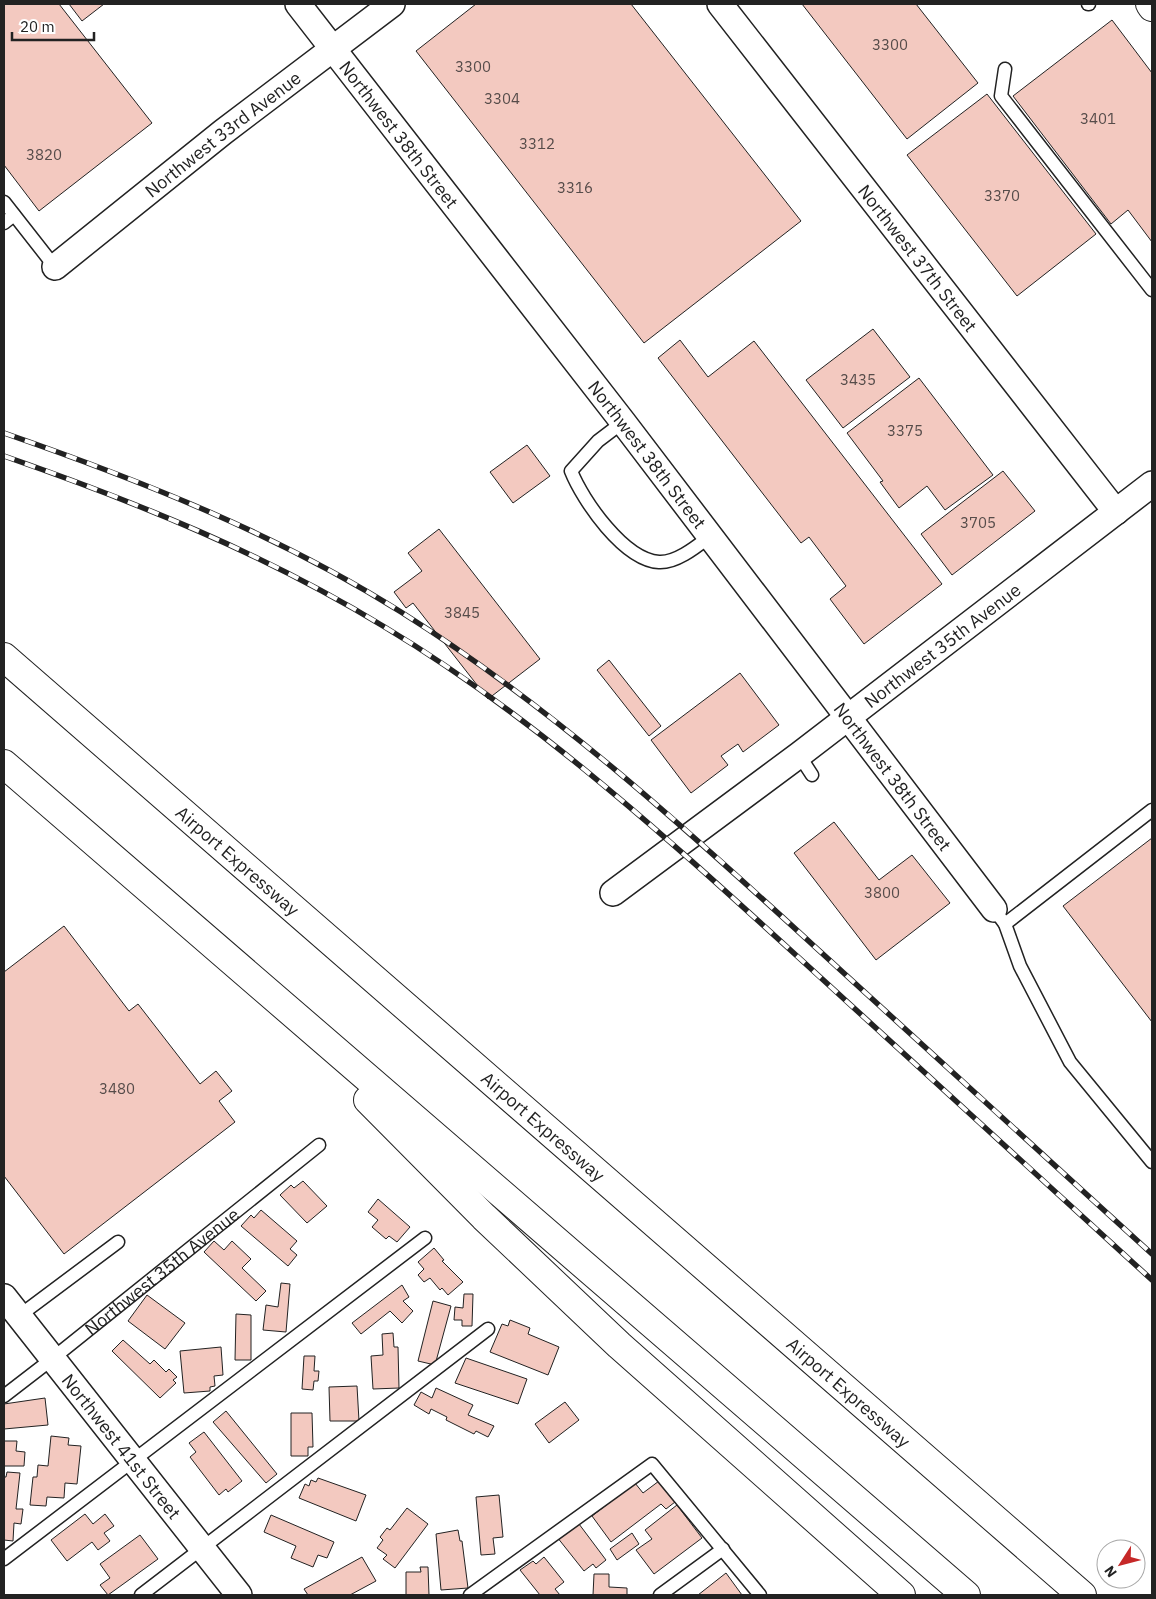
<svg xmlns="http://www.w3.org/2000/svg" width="1156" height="1599" viewBox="0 0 1156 1599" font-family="'IBM Plex Sans',sans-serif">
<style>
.building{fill:#f3c9c0;stroke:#222}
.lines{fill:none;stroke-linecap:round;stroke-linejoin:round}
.lane-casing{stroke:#222;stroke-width:15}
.street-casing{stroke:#222;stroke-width:28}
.highway-casing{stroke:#222;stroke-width:30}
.lane{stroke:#fff;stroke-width:12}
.street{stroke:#fff;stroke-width:25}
.highway{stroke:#fff;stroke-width:28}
.rail-casing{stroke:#222;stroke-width:5.5}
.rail{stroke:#fff;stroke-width:4;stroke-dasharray:11;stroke-linecap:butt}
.labels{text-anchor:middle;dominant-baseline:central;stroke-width:4;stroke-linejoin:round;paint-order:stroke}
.number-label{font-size:15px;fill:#564c4a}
.street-label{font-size:18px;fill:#222;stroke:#fff}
</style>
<rect width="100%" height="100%" fill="#fff"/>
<g class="building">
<path d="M4,4H59L152,123L39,211L4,165Z"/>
<path d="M69,4H104L82,21Z"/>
<path d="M476,4H631L801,221L644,343L416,51Z"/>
<path d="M802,4H916L978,83L907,139Z"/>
<path d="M1112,20L1152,73V242L1128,210L1111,224L1013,96Z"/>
<path d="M987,94L1096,234L1017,296L907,155Z"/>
<path d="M873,329L910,377L843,428L806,380Z"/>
<path d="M680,340L708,377L754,341L942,584L864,644L830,599L846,586L809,537L801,543L658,358Z"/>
<path d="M919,378L993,475L945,510L927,486L899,508L880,482L883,481L847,433Z"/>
<path d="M527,445L550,476L513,503L490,472Z"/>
<path d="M1003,471L1035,511L952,575L921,534Z"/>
<path d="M439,529L540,659L488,699L413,603L406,608L394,592L422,571L408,553Z"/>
<path d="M609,660L661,726L649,736L597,670Z"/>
<path d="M740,673L779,725L743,752L738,744L721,756L728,765L691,793L651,740Z"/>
<path d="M834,822L879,880L912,855L950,903L876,960L794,853Z"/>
<path d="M1152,838V1022L1063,906Z"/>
<path d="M64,926L129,1011L138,1004L200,1084L216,1071L232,1091L219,1101L235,1122L64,1254L4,1176V972Z"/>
<path d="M303,1181L327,1206L307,1223L280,1195L291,1185L294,1188Z"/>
<path d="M378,1199L410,1227L397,1242L389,1236L386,1239L372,1227L378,1220L368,1212Z"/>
<path d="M261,1210L297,1241L290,1249L297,1255L288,1266L241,1226L251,1215L254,1218Z"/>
<path d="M214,1241L224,1250L232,1241L251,1259L242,1268L266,1291L256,1301L204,1252Z"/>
<path d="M434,1248L444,1260L442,1261L463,1282L448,1295L442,1288L440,1290L430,1278L424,1282L418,1275L424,1269L418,1262Z"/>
<path d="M281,1283L290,1284L286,1332L263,1330L266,1305L278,1307Z"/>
<path d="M402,1285L409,1297L403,1301L413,1311L402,1323L390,1311L361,1334L352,1323Z"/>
<path d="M464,1294H473L472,1326H462V1320H454L455,1307L463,1308Z"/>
<path d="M147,1295L185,1323L165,1349L128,1321Z"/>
<path d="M433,1301L451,1306L435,1365L418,1361Z"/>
<path d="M236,1314L251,1315V1360H235Z"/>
<path d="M510,1320L530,1328L528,1334L559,1347L548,1375L490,1352L502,1324L508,1326Z"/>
<path d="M393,1333L394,1347H398L399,1388L373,1389L371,1356L383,1355L382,1334Z"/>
<path d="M123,1340L150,1364L154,1360L166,1372L169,1369L177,1377L173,1380L176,1383L160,1398L112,1351Z"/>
<path d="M221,1347L223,1375L214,1376L215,1386L210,1387V1391L184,1393L180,1351Z"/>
<path d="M304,1356H315L314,1371H319L318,1381H314L313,1390L302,1389Z"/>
<path d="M466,1358L527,1379L518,1404L455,1383Z"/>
<path d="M357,1386L359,1421H330L329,1387Z"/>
<path d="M436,1388L473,1405L468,1415L494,1426L488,1437L476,1431L474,1434L446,1420L447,1417L431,1409L429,1414L414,1405L421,1392L432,1398Z"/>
<path d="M45,1398L48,1425L4,1429V1404Z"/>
<path d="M565,1402L579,1420L549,1443L535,1424Z"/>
<path d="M226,1411L277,1474L266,1483L213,1422Z"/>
<path d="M291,1413H312L313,1447H308V1456H291Z"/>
<path d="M204,1432L242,1481L228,1492L226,1489L219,1495L190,1457L196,1452L189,1443Z"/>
<path d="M51,1436L69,1438L68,1445L81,1446L77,1484L65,1483L64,1498L47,1497L46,1506L30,1505L33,1477H37L38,1465L48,1466Z"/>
<path d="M4,1441H17L16,1451L25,1452L24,1466H4Z"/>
<path d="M7,1472L20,1473L16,1509H23L21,1524L14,1523L13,1541L4,1540V1477H6Z"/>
<path d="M318,1478L366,1495L356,1521L299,1498L305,1484L309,1486L311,1480L316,1482Z"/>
<path d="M659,1481L675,1502L666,1509L661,1504L611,1542L592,1516L635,1483L643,1493Z"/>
<path d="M499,1495L503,1537L493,1538L495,1554L481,1555L476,1497Z"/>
<path d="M677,1505L702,1538L654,1574L636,1550L652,1539L645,1530Z"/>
<path d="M407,1508L428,1524L395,1568L383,1559L387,1555L377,1548L383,1540L380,1537L387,1528L390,1530Z"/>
<path d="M85,1514L93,1524L105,1514L114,1526L104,1533L110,1541L98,1550L92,1542L67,1561L51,1540Z"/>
<path d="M271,1515L334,1542L327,1558L318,1555L313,1567L291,1558L296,1546L264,1532Z"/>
<path d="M579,1524L606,1560L596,1568L593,1564L584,1571L557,1537Z"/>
<path d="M458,1530L460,1541H462L468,1588L441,1590L436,1534Z"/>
<path d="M632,1533L639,1544L617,1560L610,1549Z"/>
<path d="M140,1535L158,1559L108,1595L100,1585L110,1578L100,1564Z"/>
<path d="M362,1557L376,1581L350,1595H308L304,1589Z"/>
<path d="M544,1557L564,1582L555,1589L560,1595H540L520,1570L533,1561L536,1564Z"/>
<path d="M420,1567H428L429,1595H406V1572H421Z"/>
<path d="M726,1573L742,1595H698Z"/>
<path d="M594,1574H609V1587L627,1588V1595H593Z"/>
</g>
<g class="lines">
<g class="lane-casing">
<g id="lane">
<path d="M1088,4H1089"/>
<path d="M1005,69L1001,96L1152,290"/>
<path d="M4,202L55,267"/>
<path d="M4,223L14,215"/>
<path d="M623,422L598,441L571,471C583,501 624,560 659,562C676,563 696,547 709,537"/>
<path d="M799,755L812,775"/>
<path d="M994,909L1005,924L1020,966L1070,1062L1152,1162"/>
<path d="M1005,924L1152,810"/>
<path d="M19,1316L118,1242"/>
<path id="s1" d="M4,1396L52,1359L319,1145"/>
<path d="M4,1559L425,1238"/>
<path d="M141,1595L488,1329"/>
<path d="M470,1595L652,1464L760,1595"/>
<path d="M660,1595L723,1549"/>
</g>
</g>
<g class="street-casing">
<g id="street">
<path id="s2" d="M298,4L623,422L994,909"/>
<path id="s3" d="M720,4L1116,512"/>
<path id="s4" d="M55,267L223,132L392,4"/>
<path id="s5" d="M613,893L799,755L1152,484"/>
<path id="s6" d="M4,1297L239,1595"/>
</g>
</g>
<g class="highway-casing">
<g id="highway">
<path d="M1150,4L1152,7"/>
<path id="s7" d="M4,657L1082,1595"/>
<path d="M4,764L966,1595"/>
<path d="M368,1100L484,1217L619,1345L901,1595"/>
</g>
</g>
<use href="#lane" class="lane"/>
<use href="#street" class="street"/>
<use href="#highway" class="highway"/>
<g class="rail-casing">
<g id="rail">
<path d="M4,433C142,481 277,534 401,612C552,707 682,825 813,945C926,1048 1039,1151 1152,1254"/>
<path d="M4,456C136,502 263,553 383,626C535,717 666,837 797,956C915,1064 1034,1172 1152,1280"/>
</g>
</g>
<use href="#rail" class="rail"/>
</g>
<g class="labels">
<g class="number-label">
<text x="890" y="44">3300</text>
<text x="473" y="66">3300</text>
<text x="502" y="98">3304</text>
<text x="1098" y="118">3401</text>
<text x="537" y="143">3312</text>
<text x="44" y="154">3820</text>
<text x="575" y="187">3316</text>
<text x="1002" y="195">3370</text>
<text x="858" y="379">3435</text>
<text x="905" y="430">3375</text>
<text x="978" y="522">3705</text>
<text x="462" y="612">3845</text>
<text x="882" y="892">3800</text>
<text x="117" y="1088">3480</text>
</g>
<g class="street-label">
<text stroke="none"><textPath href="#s4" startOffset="214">Northwest 33rd Avenue</textPath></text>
<text stroke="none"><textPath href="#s2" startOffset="165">Northwest 38th Street</textPath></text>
<text stroke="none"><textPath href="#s3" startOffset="322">Northwest 37th Street</textPath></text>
<text stroke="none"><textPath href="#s2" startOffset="570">Northwest 38th Street</textPath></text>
<text stroke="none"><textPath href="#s5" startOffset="412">Northwest 35th Avenue</textPath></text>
<text stroke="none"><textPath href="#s2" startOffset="975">Northwest 38th Street</textPath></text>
<text stroke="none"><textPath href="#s7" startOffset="310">Airport Expressway</textPath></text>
<text stroke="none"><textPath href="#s7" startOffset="715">Airport Expressway</textPath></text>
<text stroke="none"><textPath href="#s1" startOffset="201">Northwest 35th Avenue</textPath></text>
<text stroke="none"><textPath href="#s7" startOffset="1120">Airport Expressway</textPath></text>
<text stroke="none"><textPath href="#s6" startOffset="190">Northwest 41st Street</textPath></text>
</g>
</g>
<rect width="1156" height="1599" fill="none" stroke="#222222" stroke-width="10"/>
<g transform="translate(1121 1564) rotate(234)"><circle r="24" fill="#ffffff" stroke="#a7a7a7"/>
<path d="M0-4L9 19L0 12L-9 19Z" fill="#c62828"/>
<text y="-8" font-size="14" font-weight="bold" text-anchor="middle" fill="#222222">N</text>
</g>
<path d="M12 32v8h82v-8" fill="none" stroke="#222222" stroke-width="2.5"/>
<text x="20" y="32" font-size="15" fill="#222222" stroke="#ffffff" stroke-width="4" paint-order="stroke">20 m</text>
</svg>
